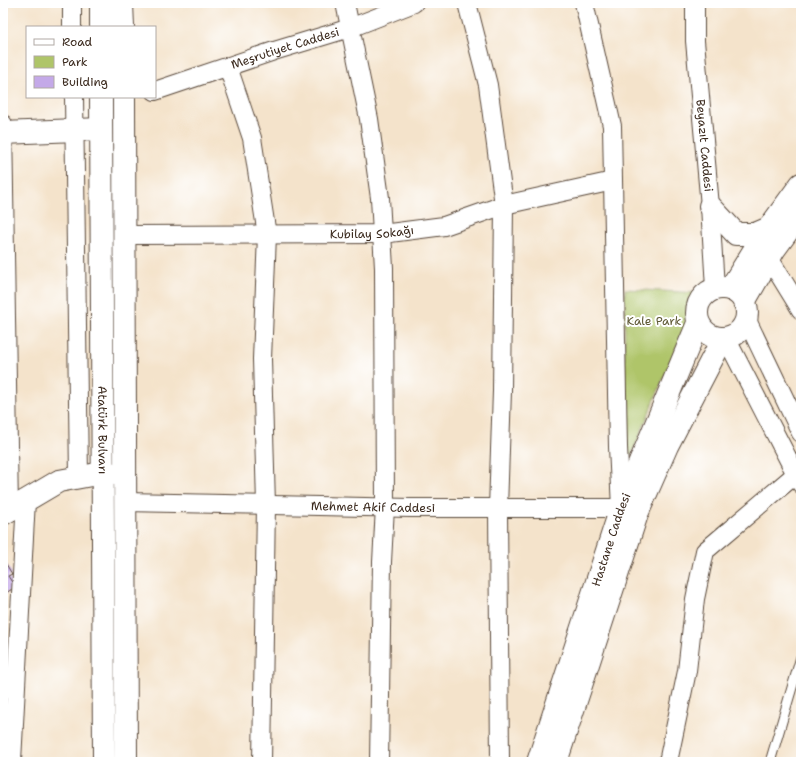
<svg xmlns="http://www.w3.org/2000/svg" width="804" height="765" viewBox="0 0 804 765" font-family="'Shantell Sans',sans-serif">
<style>
.green{fill:#afc569;stroke:#757844}
.building{fill:#c4a9e8}
.lines{fill:none;stroke-linecap:round;stroke-linejoin:round}
.lane-casing{stroke:#574638;stroke-width:11}
.street-casing{stroke:#574638;stroke-width:20}
.secondary-casing{stroke:#574638;stroke-width:24}
.lane{stroke:#fff;stroke-width:9}
.street{stroke:#fff;stroke-width:18}
.secondary{stroke:#fff;stroke-width:22}
.labels{text-anchor:middle;dominant-baseline:central;stroke-width:4;stroke-linejoin:round;paint-order:stroke}
.street-label{font-size:12px;fill:#3b2a1e;stroke:#fff}
.park-label{font-size:12px;fill:#5e5834;stroke:#fff}
</style>
<rect width="100%" height="100%" fill="#fff"/>
<filter id="ink" filterUnits="userSpaceOnUse"><feTurbulence type="fractalNoise" baseFrequency=".025" numOctaves="2"/><feDisplacementMap in="SourceGraphic" scale="8" xChannelSelector="R" yChannelSelector="G"/><feConvolveMatrix kernelMatrix="1 2 1 2 8 2 1 2 1" color-interpolation-filters="sRGB"/></filter>
<filter id="wash" filterUnits="userSpaceOnUse"><feTurbulence type="fractalNoise" baseFrequency=".012" numOctaves="4" result="noise"/><feDisplacementMap in="SourceGraphic" scale="16" xChannelSelector="R" yChannelSelector="G"/><feGaussianBlur stdDeviation="0.9" result="paint"/><feColorMatrix in="noise" values="0 0 0 0 0 0 0 0 0 0 0 0 0 0 0 0 0 1.4 0 .05"/><feComposite in="paint" operator="in"/></filter>
<g filter="url(#wash)">
<rect width="100%" height="100%" fill="#f4e3cb"/>
<path class="green" d="M625,289L699,293L624,473Z"/>
<g id="blocks">
<path class="building" d="M3,559L12,574L8,576L15,587L3,595Z"/>
</g>
</g>
<g filter="url(#ink)">
<use href="#blocks" fill-opacity="0" stroke="#574638" stroke-width="1"/>
<g class="lines">
<g class="lane-casing">
<path id="lane" d="M770,762L801,657"/>
</g>
<g class="street-casing">
<g id="street">
<path d="M72,3V27"/>
<path d="M345,3L369,119L380,198L384,268L385,507L382,562L379,762"/>
<path d="M467,3L488,85L504,205L502,391L498,508L500,762"/>
<path id="s1" d="M695,3V41L710,206L715,288"/>
<path d="M228,67L252,138L267,235L262,359L266,505L262,762"/>
<path id="s2" d="M155,91L274,51L350,28L414,3"/>
<path d="M74,97L79,478"/>
<path d="M3,124L9,511"/>
<path id="s3" d="M124,235L382,234L444,226L504,205L613,181"/>
<path d="M769,258L801,310"/>
<path d="M746,318L801,433"/>
<path d="M726,338L801,484"/>
<path id="s4" d="M125,502L411,508H621L618,447L612,126L584,3"/>
<path d="M12,761L26,500"/>
<path d="M668,762L687,671L695,599L705,551L796,474"/>
</g>
</g>
<g class="secondary-casing">
<g id="secondary">
<path d="M101,3V27"/>
<path d="M122,3L123,27"/>
<path id="s5" d="M101,97L104,762"/>
<path d="M124,97L126,762"/>
<path d="M3,133L101,129"/>
<path d="M710,206L736,234H755L769,228"/>
<circle cx="722" cy="313" r="25"/>
<path d="M730,289L761,239L801,184"/>
<path d="M744,302L774,250L801,213"/>
<path d="M3,514L59,481L102,473L116,474"/>
<path id="s6" d="M538,762L621,508L698,323"/>
<path d="M556,762L637,514L667,446L723,338"/>
</g>
</g>
<use href="#lane" class="lane"/>
<use href="#street" class="street"/>
<use href="#secondary" class="secondary"/>
</g>
</g>
<g class="labels">
<g class="street-label">
<text stroke="none"><textPath href="#s2" startOffset="137">Meşrutiyet Caddesi</textPath></text>
<text stroke="none"><textPath href="#s1" startOffset="143">Beyazıt Caddesi</textPath></text>
<text stroke="none"><textPath href="#s3" startOffset="248">Kubilay Sokağı</textPath></text>
<text stroke="none"><textPath href="#s5" startOffset="333">Atatürk Bulvarı</textPath></text>
<text stroke="none"><textPath href="#s4" startOffset="248">Mehmet Akif Caddesi</textPath></text>
<text stroke="none"><textPath href="#s6" startOffset="234">Hastane Caddesi</textPath></text>
</g>
<g class="park-label">
<text x="654" y="321">Kale Park</text>
</g>
</g>
<rect width="804" height="765" fill="none" stroke="#fff" stroke-width="16"/>
<rect x="26" y="26" width="130" height="72" fill="#ffffff" stroke="#b1aaa5"/>
<rect x="34" y="39" width="20" height="6" fill="#ffffff" stroke="#b1aaa5"/>
<text x="62" y="46" font-size="12" fill="#3b2a1e">Road</text>
<rect x="34" y="56" width="20" height="12" fill="#afc569" stroke="#b1aaa5"/>
<text x="62" y="66" font-size="12" fill="#3b2a1e">Park</text>
<rect x="34" y="76" width="20" height="12" fill="#c4a9e8" stroke="#b1aaa5"/>
<text x="62" y="86" font-size="12" fill="#3b2a1e">Building</text>
</svg>
